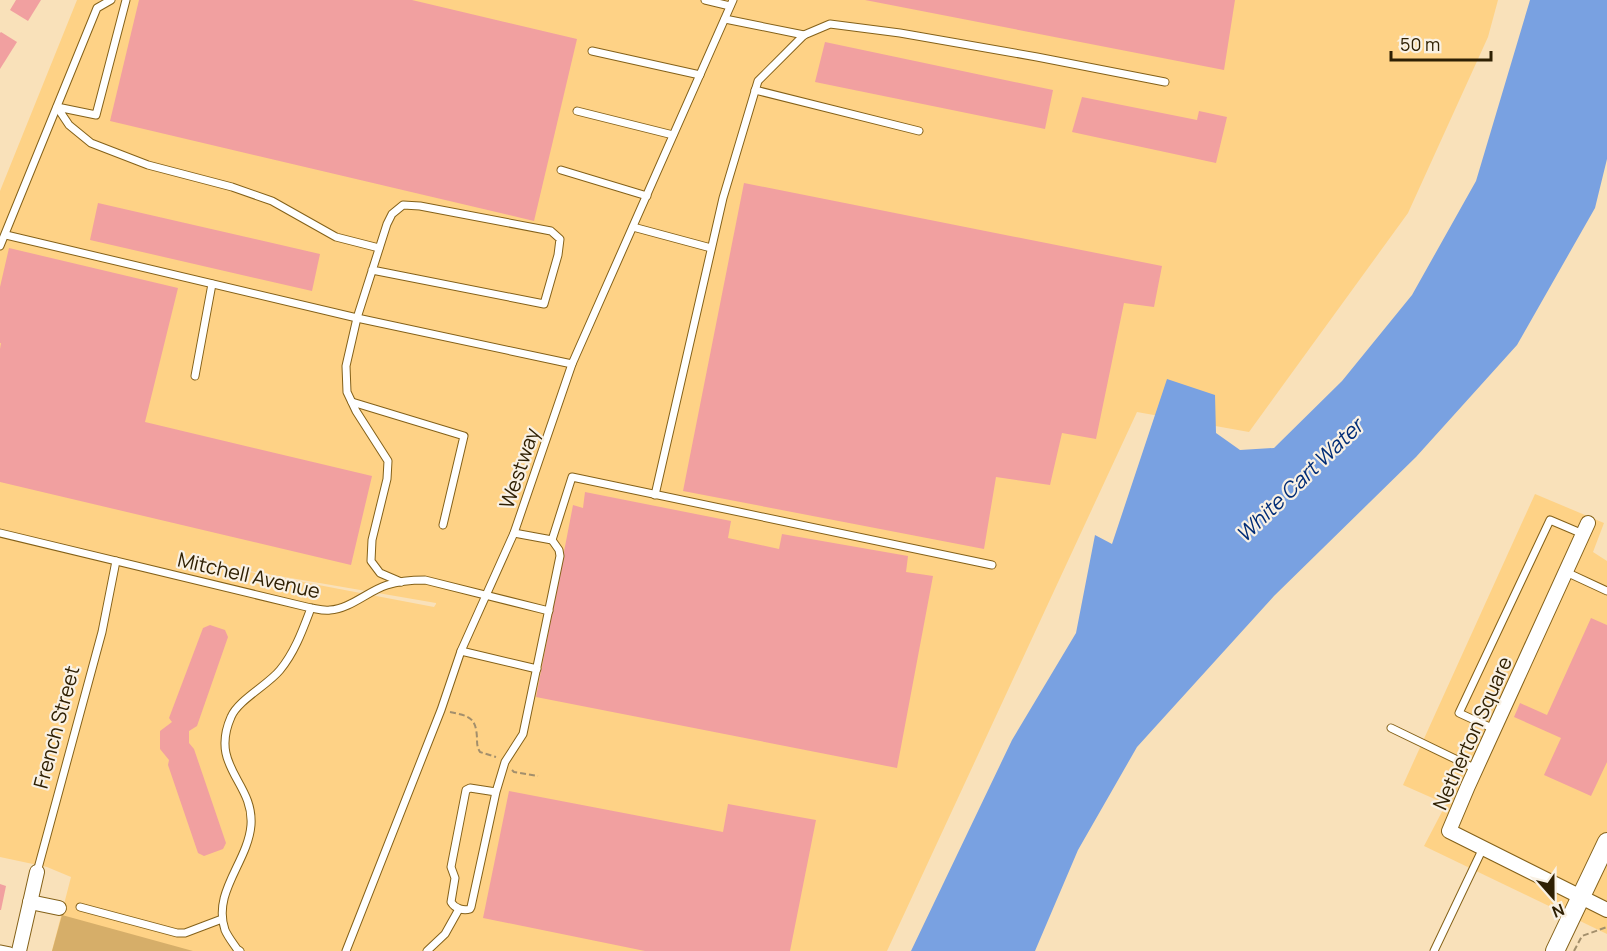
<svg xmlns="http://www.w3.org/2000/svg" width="1607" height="951" viewBox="0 0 1607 951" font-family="Manrope,sans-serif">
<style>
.built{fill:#fed286;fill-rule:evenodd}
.green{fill:#d6ae69}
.water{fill:#79a1e1}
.building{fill:#f1a0a0}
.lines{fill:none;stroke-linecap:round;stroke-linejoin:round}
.service-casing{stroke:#846119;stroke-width:9}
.minor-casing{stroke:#846119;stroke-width:16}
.tertiary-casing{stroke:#846119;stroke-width:20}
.path{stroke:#a38f6c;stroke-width:2;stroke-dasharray:6 3;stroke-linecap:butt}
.service{stroke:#fff;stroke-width:7}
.minor{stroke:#fff;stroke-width:14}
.tertiary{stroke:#fff;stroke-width:18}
.labels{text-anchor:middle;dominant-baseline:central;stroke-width:4.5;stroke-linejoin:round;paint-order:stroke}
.street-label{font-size:20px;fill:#2f2003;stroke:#f9f1e4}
.water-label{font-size:21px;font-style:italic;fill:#002c76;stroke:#f9f1e4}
</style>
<rect width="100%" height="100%" fill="#f9e1ba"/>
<g class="built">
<path d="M77,0H1498L1488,37L1408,213L1249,432L1137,412L887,951H52L71,877L47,867L0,857V191ZM197,562L436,603V604L434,607Z"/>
<path d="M1535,494L1604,523L1593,552L1607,561V934L1424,846L1446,804L1403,785Z"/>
</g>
<path class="green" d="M62,915L193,951H52Z"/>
<path class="water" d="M1530,0H1607V159L1595,208L1517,345L1416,457L1274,596L1137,747L1078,850L1035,951H911L1012,740L1076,633L1095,535L1112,544L1167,379L1215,395L1216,433L1240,450L1274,448L1342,381L1412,295L1476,181Z"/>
<g class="building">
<path d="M16,0H41L28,21L10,10Z"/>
<path d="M139,0H412L577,39L534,221L110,121Z"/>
<path d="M865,0H1235L1224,70Z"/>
<path d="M1,32L17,42L0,69V33Z"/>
<path d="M825,42L1053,90L1045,129L815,82Z"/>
<path d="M1082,97L1197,120L1199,111L1227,117L1216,163L1072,132Z"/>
<path d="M744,183L1162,266L1154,307L1124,303L1096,439L1062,433L1050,485L996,477L984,549L683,491Z"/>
<path d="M98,203L320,254L312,291L90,240Z"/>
<path d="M9,248L178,288L145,422L372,476L351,565L0,482V349L1,343H0V287Z"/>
<path d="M585,492L731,521L728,538L779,549L782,534L908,556L906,572L933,576L897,768L536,697L573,505L583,508Z"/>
<path d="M1591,618L1607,625V762L1591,796L1544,775L1561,738L1514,717L1520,703L1547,715Z"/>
<path d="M210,625L225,630L228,637L197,726L189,731V743L194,749L226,843L223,849L204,856L198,853L168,765L169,760L160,749V731L172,722L169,718L203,628Z"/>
<path d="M509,791L723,832L728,804L816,820L790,951H645L483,918Z"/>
<path d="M0,884L6,886L1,910H0Z"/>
</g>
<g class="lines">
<g class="service-casing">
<g id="service">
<path d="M126,0L96,115L57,107L69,125L91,143L148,165L232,187L272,201L336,237L379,248"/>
<path d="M705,0L730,6"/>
<path d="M725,19L804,35"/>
<path d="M592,51L700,75"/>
<path d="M755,90L919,131"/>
<path d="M577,111L673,135"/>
<path d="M561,170L647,196"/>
<path d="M633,227L711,248"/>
<path d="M6,235L357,318L572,364"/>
<path d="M0,246L97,8L111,0"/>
<path d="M372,270L544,304L558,255L560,239L551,231L420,206L403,205L392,214L387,224L357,318L346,366L347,392L356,411L388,461L387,479L372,540L371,561L380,573L401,582"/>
<path d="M195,376L212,284"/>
<path d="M352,402L464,436L443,525"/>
<path d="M655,495L723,198L758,81L804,35L830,24L900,33L1037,57L1165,82"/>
<path d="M0,533L311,608C317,609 324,611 330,610C350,609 368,591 387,585C399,581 412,580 425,580L549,611"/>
<path d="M514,533L552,540L572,477L992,565"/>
<path d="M1566,572L1607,591"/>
<path d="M461,651L537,669"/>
<path d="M1391,728L1476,769"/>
<path d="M1494,729L1459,713L1550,520L1583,534"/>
<path d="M496,792L470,788L466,790L451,867L455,878L451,902C455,909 464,911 470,909L471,907L496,792L505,762L523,734L560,556L559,550L552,540"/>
<path d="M37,872L102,632L116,561"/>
<path d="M80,907L177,933H185L222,919"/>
<path d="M0,949L10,951"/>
<path d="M240,951L237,949C233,943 228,937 225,930C212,892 248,862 251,825C254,782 209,767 231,717C238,700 268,685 280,670C295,652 303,629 311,608"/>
<path d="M346,951L441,710L461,651L514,533L572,364L733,0"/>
<path d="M427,951L445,934L459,909"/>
<path d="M1434,951L1483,848"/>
</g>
</g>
<g class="minor-casing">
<g id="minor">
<path d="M1588,523L1468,786L1449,831L1607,910"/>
<path d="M30,902L59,908"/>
<path d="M19,951L37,872"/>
</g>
</g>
<g class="tertiary-casing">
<path id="tertiary" d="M1555,951L1607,842"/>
</g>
<g class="path">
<path d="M450,712C469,716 476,717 477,738C477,744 477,747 480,752L496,757"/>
<path d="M512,770L514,772L538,776"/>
<path d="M1574,951L1582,936L1607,927"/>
</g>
<use href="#service" class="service"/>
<use href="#minor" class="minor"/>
<use href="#tertiary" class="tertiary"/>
</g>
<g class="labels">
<g class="street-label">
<text transform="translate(519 468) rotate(-71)">Westway</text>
<text transform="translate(249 575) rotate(13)">Mitchell Avenue</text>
<text transform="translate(56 727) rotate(-75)">French Street</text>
<text transform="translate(1472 733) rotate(-66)">Netherton Square</text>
</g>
<g class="water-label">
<text transform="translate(1299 480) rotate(-44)">White Cart Water</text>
</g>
</g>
<g transform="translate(1553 897) rotate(159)" stroke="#f9f1e4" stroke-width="4.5" paint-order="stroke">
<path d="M0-4.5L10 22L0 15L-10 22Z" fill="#2f2003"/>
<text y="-9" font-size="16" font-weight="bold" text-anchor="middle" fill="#2f2003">N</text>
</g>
<path d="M1391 51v9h100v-9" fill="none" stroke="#2f2003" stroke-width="3"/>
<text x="1400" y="51" font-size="18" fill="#2f2003" stroke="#f9f1e4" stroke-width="4.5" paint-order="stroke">50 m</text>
</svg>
